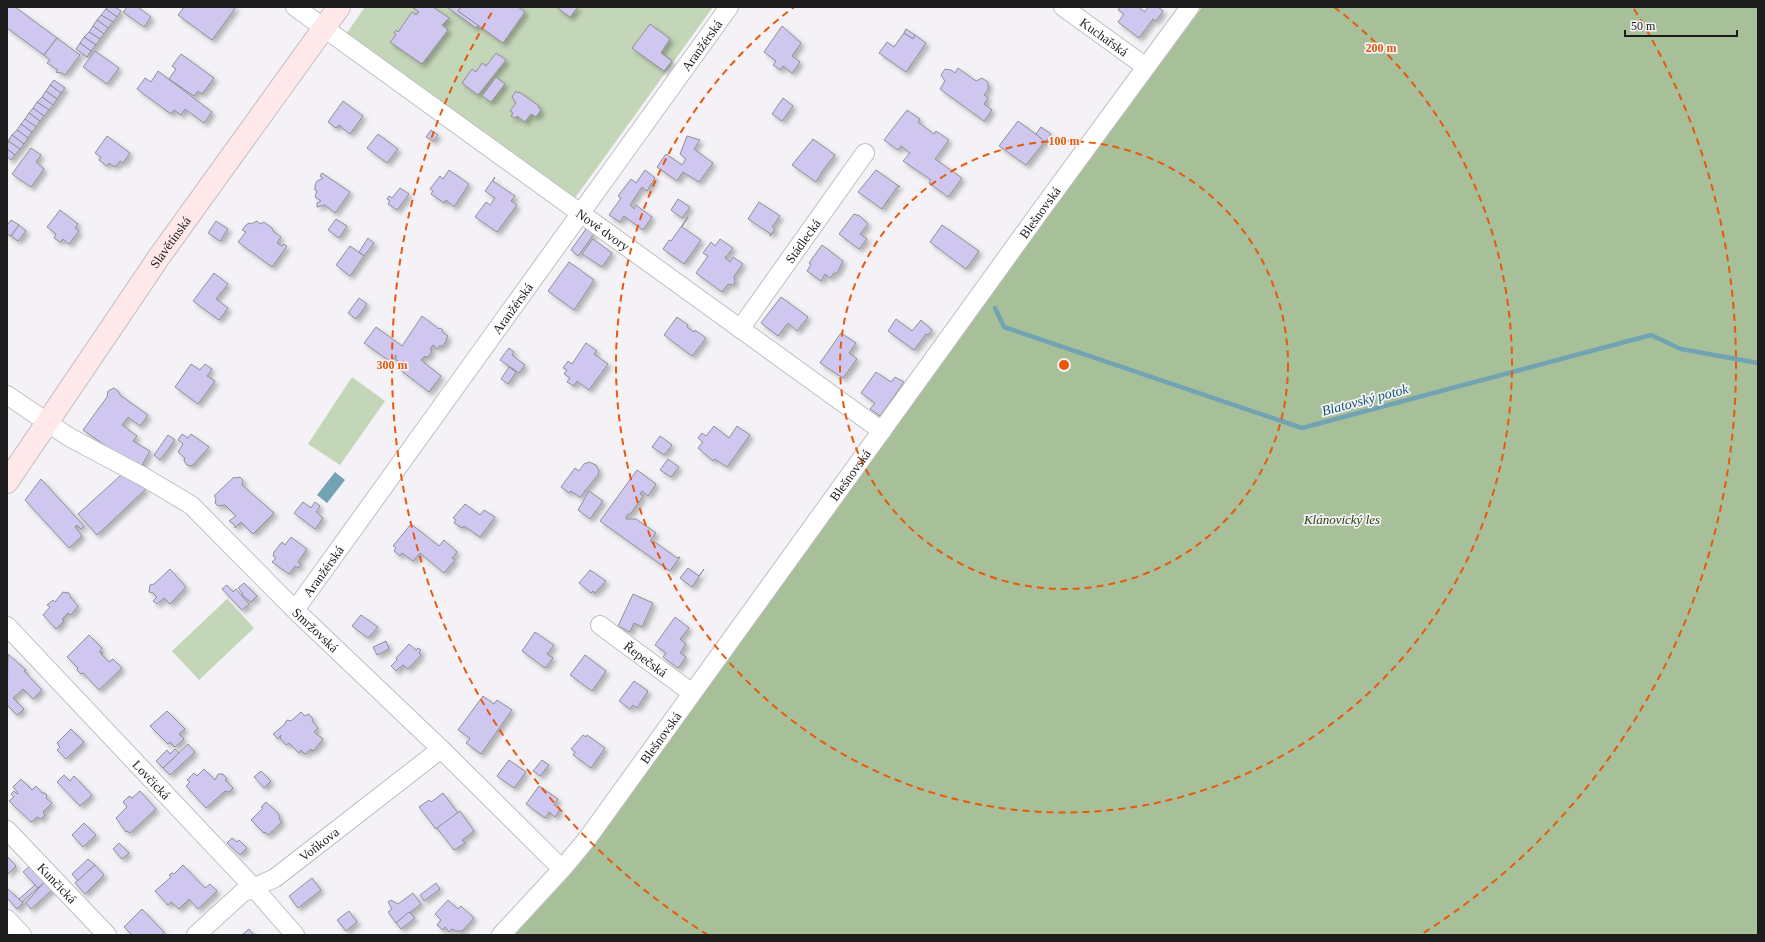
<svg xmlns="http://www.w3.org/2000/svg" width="1765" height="942" viewBox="0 0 1765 942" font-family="Georgia,serif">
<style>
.green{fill:#c3d6b8}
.forest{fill:#a8c09a}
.water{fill:#71a3b3}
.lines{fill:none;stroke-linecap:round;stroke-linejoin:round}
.stream{stroke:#71a3b3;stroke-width:4.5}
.building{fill:#d0c7f1;stroke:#908f93;filter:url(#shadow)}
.street-casing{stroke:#c0bec2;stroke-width:20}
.secondary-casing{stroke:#c0bec2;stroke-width:24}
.street{stroke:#fff;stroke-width:18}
.secondary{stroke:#ffe8ea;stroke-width:22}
.ring{fill:none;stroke:#e8590c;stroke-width:2;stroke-dasharray:7 5}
.labels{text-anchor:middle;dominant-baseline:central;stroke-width:3.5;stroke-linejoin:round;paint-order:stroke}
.street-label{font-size:13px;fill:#1c1c1d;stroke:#f4f2f6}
.park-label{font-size:13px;font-style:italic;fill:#24420b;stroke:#f4f2f6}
.water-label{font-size:14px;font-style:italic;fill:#14586a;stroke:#f4f2f6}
.centre{fill:#e8590c;stroke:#f4f2f6;stroke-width:2}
.ring-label{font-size:12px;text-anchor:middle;font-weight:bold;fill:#e8590c;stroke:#f4f2f6;stroke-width:3.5;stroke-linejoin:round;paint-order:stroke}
</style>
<defs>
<filter id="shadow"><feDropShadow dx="3.5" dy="3.5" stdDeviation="2" flood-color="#0004"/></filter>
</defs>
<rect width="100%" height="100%" fill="#f4f2f6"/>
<g class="green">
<path d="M365,7H713L575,198L346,34Z"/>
<path d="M352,377L385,401L340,465L308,444Z"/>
<path d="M227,599L254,628L199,680L172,651Z"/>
</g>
<path class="forest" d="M1202,7H1758V935H514L563,880L912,401Z"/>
<path class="water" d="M335,472L345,480L327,503L317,495Z"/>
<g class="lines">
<path class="stream" d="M995,308L1004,327L1302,428L1651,335L1681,349L1758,363"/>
</g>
<g class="building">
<path d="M7,7H15L57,38L44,55L7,28Z"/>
<path d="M107,7H115L121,11L117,17L106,9Z"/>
<path d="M127,7H138L151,17L144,27L123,12Z"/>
<path d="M184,7H236L212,40L178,15Z"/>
<path d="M412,7H433L449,18L442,25L448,30L422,64L390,42L396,35L394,33L396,30L398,32L412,12L416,15L419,12Z"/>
<path d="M447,7H461L458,11L478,25L476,28Z"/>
<path d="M461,7H518L525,12L503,43L458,11Z"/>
<path d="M556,7H578L570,17Z"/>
<path d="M1120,7H1138L1145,12L1148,7H1158L1163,11L1156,21L1153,19L1139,38L1118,22L1124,14L1118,10Z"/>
<path d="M106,9L117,17L113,22L101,15Z"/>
<path d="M101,15L113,22L108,28L97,20Z"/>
<path d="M97,20L108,28L104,34L93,26Z"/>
<path d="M650,24L670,39L661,53L672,61L664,71L632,48Z"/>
<path d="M93,26L104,34L100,39L89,32Z"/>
<path d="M782,26L801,43L792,56L800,62L792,73L783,66L780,70L773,65L776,61L764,52Z"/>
<path d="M906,29L915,35L913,39L904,33Z"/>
<path d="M89,32L100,39L96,45L84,37Z"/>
<path d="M904,33L913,39L915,35L926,43L906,72L879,53L887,42L894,47Z"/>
<path d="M84,37L96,45L91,51L80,43Z"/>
<path d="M57,38L80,55L65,75L60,72L59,73L56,72L58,70L47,63L50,60L44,55Z"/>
<path d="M80,43L91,51L87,57L76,49Z"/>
<path d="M95,51L119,68L107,84L83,67Z"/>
<path d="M496,53L506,60L478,95L462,83L472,69L476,72L482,63L486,66Z"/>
<path d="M181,54L214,78L202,94L198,91L194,96L169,79L176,69L172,66Z"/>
<path d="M958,68L976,81L982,78L988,82V90L984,95L988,98L984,104L992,110L984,121L940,89L945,81L941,75L945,69L951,70L955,73Z"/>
<path d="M158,71L212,112L204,123L185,109L181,115L174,110L171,114L137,89L145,78L151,82Z"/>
<path d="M496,77L505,84L491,102L482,96Z"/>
<path d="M54,80L65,88L61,93L50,85Z"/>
<path d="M50,85L61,93L57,99L46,91Z"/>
<path d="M46,91L57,99L53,105L42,97Z"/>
<path d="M516,91L518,93L519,92L539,106L538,107L541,110L536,117L531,114L525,122L517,116L515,118L511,116L513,113L510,111L516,103L512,97Z"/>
<path d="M42,97L53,105L49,110L37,102Z"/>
<path d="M783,98L793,106L782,121L772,114Z"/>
<path d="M343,101L363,116L350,134L339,125L336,128L328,122Z"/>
<path d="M37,102L49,110L44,116L33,108Z"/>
<path d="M33,108L44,116L40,121L29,113Z"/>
<path d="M907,110L920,119L918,122L934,134L936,131L949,140L935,159L962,178L948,197L929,183L931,180L903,161L910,153L901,146L898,150L884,140Z"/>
<path d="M29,113L40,121L36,127L25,119Z"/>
<path d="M25,119L36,127L32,132L21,124Z"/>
<path d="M1018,121L1045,141L1026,165L999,146Z"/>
<path d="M21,124L32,132L28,138L17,130Z"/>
<path d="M1041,127L1051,134L1045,142L1036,134Z"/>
<path d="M17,130L28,138L24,144L12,135Z"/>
<path d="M431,130L438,135L433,141L426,137Z"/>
<path d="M378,134L398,149L387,163L367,148Z"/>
<path d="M12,135L24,144L20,149L8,141Z"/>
<path d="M107,136L130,153L123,163L120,161L115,167L109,163L107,166L99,160L101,157L95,153Z"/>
<path d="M687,136L700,140L694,149L713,163L699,182L683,172L677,181L657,167L666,154L682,165L686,159L680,154Z"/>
<path d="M813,139L835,155L823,170L816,182L792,165Z"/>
<path d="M8,141L20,149L15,155L7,149Z"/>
<path d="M31,148L41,155L36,162L44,169L31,187L12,174Z"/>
<path d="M7,149L15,155L11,160L7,157Z"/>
<path d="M449,170L469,184L454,207L446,200L444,203L431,194L433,191L430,189L440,176L443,179Z"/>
<path d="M645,170L655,178L647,191L642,187L630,205L634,209L636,205L652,217L643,230L624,216L620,222L609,215L621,198L618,196L631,179L636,183Z"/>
<path d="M876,170L900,187L898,186L887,201L889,202L887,201L882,209L858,192Z"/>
<path d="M322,173L350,192L335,213L325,205L317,207V203L321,201L315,197L317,191L315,190V185L317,181L323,178L320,176Z"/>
<path d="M495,177L493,181L515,196L511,201L517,205L497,232L475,217L486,202L490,205L495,198L485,191Z"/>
<path d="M400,188L409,194L397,210L388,204L390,201L387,199L389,196L392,198Z"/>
<path d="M678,199L690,207L682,218L671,210Z"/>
<path d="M759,202L780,216L772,227L775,229L770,236L771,234L748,219Z"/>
<path d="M60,210L78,224L75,228L79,231L69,244L63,239L60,242L54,238L56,234L47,227Z"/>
<path d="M854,214L860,216L868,224L860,234L867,239L859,249L839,234Z"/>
<path d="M688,217L682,227L701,240L684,264L663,249L669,240L671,241Z"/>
<path d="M336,219L347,226L339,238L328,230Z"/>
<path d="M11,220L19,225L11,236L7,234V225Z"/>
<path d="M216,221L228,229L220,241L208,233Z"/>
<path d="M257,221L260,224L264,222L272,228L273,231L281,237L277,243L282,246L284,244L287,246L272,267L238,242L246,232L242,230L246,225L249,223L251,224Z"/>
<path d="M19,225L26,231L18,241L11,236Z"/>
<path d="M942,225L979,251L966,269L930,242Z"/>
<path d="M586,229L594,234L578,256L571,250Z"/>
<path d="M368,238L374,243L364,256L359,252Z"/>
<path d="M593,239L612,253L602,267L582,254Z"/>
<path d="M720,239L733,248L725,258L730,262L733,257L743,264L734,276L735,283L732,285L728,284L722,292L696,273L708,256L703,253L711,242L715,246Z"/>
<path d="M822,245L843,261L837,273H834L830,278L825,274L821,281L807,271L811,264L809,263Z"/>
<path d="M350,246L364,256L350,276L336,265Z"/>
<path d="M569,262L594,280L574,310L548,291Z"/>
<path d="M214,273L228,284L216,299L228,308L219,320L193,301Z"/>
<path d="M781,297L808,317L797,331L788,323L778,336L761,323Z"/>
<path d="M359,298L367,304L356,319L348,313Z"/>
<path d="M422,316L439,329L440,328L443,330L442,332L448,336L446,339L447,340L442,347L440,345L438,349L433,345L430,349L432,351L427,358L425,356L421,360L441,376L429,392L399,369L404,361L400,363L396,359V355L391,362L364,343L376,327L402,346Z"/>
<path d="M677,317L688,325L687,327L694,332L695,330L706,338L692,356L664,335Z"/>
<path d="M896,319L912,331L921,320L932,330L928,335L926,334L914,350L888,331Z"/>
<path d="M841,333L856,343L849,353L857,359L843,378L820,363Z"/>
<path d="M586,343L597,351L594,354L608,364L589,390L577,381L574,386L567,382L570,378L564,374L567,370L563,368L568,361L572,364Z"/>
<path d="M509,348L514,352L512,355L525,365L519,373L500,360Z"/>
<path d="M191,364L200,370L205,364L212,369L207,376L215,381L198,404L175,387Z"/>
<path d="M509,367L516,372L508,384L501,379Z"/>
<path d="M876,372L891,382L895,377L904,382L880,416L870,409L875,403L861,393Z"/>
<path d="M114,388L118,391L120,395L148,415L140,426L128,417L122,425L137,436L133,441L150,451L141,467L113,451L83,430L107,397L108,391Z"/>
<path d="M714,426L729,438L737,426L750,435L727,467L715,459L713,461L698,448L703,442L698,438L702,433L706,436Z"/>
<path d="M182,434L188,438L191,434L209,447L192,466L187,465L184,461L185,458L178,452L183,444L178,440Z"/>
<path d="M168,435L175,440L160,460L154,455Z"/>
<path d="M660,436L672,445L664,455L652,447Z"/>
<path d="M668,459L679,467L671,477L660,470Z"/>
<path d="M589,462L596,465L599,471L598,475L580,497L571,491L569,493L561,487L575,468L579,471L584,464Z"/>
<path d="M637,470L656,484L648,496L642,491L640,494L643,496L631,513L627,515L626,519H636L656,533L650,541L654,544L655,542L677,558L680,557L670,571L600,521Z"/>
<path d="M121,475L146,489L97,535L78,514Z"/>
<path d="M234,477L235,478L240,477L243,480L242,485L274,513L253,534L241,522L235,528V525L229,521L236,516L225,505L218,506L215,503L216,498L214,496Z"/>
<path d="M41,479L84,526L81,529L77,525L75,527L82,536L69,548L25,500Z"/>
<path d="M589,491L603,501L590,519L578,510Z"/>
<path d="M303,502L311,508L315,502L320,506L316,512L323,518L315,529L294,513Z"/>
<path d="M465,504L480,515L484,510L495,517L480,537L464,526L462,528L454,523L456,520L453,518Z"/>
<path d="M411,524L439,546L444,540L457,552L452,558L455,560L444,573L420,553L413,561L402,553L400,556L394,551L396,548L393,546Z"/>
<path d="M291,537L307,549L298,562L301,564L298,568L295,566L289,574L272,562L276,558L273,556L274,552L282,542L285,545Z"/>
<path d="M688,568L699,576L704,569L692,587L680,578Z"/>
<path d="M170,569L186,587L170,604L164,598L157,604L153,601L157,597L153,593L149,592L150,585L154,584Z"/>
<path d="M590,570L606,581L595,593L593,591L591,593L579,583Z"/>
<path d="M244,583L257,596L251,602L242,595L243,594L238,588Z"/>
<path d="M227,585L233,592L236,589L249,604L242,610L222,589Z"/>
<path d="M63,592L69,593L71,598L78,606L71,615L68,613L62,619L64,621L56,629L43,615L50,607L47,605L53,600L55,602Z"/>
<path d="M633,594L653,603L642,627L634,623L630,632L618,626Z"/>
<path d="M361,615L378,627L368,638L352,626Z"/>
<path d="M675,617L689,628L680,639L686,644L680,653L686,657L678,668L663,657L666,653L655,645Z"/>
<path d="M535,632L554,645L547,654L553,658L545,668L522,651Z"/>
<path d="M89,635L102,648L99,652L103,653L101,654L109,662L113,659L122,668L99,690L83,673L81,674L77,670L78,668L67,657Z"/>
<path d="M386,641L389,648L387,650L377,655L373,647Z"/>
<path d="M409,644L416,650L418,648L421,650L419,653L421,655L408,669L403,665L396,671L391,666L397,660L396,658Z"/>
<path d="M8,654L26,670L24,671L42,690L33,699L23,689L13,698L24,709L17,715L7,705Z"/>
<path d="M585,655L606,671L592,691L570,675Z"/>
<path d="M634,681L648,691L637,708L633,705L630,709L619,701Z"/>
<path d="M483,696L494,704L497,700L512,710L481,754L466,743L470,738L458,730Z"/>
<path d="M167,711L185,729L179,734L184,739L175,747L170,742L168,744L150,726Z"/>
<path d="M301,712L305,716L309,714L313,719L312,721L318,728L314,732L323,739L313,751L311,749L305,754L301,750L299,753L289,743L286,745L280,738L281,735L278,739L273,734L284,725L287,720L291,721Z"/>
<path d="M71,729L84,742L66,759L57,750L60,747L57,743Z"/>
<path d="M583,735L586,737L587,735L605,748L591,768L573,755L575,752L571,749Z"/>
<path d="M188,744L195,752L170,775L163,768Z"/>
<path d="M175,749L179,753L163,768L156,761L167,750L170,754Z"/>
<path d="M509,760L526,772L514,788L497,776Z"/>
<path d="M542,760L549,765L540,776L533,771Z"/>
<path d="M204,769L215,780L218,774H223L227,779L225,780L233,788L229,792L225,791L206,808L186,786L190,782L187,780L194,773L197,776Z"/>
<path d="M261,771L271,781L264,788L254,777Z"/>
<path d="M64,775L70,781L74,776L92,795L80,806L57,782Z"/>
<path d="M21,779L32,790L36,786L42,793H45L47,795L46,798L52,803L43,812L45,815L41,819L37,817L31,822L9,801L14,797L11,794L14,791L17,794L18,793L13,787Z"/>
<path d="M539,786L558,799L554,805L560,809L555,817L549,812L545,818L526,804Z"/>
<path d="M140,791L156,809L130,833L127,831L126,832L116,818L127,807L123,802L129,796L132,798Z"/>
<path d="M443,793L458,813L436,829L419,807L429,800L431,802Z"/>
<path d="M266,802L278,813L280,817L279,819L282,822L268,835L265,832L264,833L251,820L263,808L261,807Z"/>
<path d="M460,811L474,831L462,840L465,843L454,850L437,828Z"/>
<path d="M84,823L96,835L83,847L72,835Z"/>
<path d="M232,838L237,842L239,840L247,848L240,855L227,843Z"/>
<path d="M119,843L129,853L122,859L113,849Z"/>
<path d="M7,856L16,866L8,874L7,873Z"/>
<path d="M88,859L95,865L78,881L72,874Z"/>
<path d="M95,865L104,875L85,894L75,883Z"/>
<path d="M183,865L205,888L210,884L217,891L198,909L189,899L179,909L171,902L168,905L155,891L171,877L169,875L172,873L174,874Z"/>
<path d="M30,866L45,881L38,888L23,872Z"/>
<path d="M312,878L321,890L298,908L289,896Z"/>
<path d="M45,881L53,889L31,909L26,903Z"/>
<path d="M436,883L440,889L424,901L420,895Z"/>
<path d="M35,885L38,888L22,902L19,899Z"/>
<path d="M7,888L23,903L17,909L7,898Z"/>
<path d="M413,893L421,904L396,923L388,912L392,909L388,902L391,900L398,904Z"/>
<path d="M448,900L458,909L461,906L474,918L462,931H456L452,929L449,932L445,927L443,930L437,925L441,920L435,914Z"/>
<path d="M142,909L164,932L162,935H132L124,927Z"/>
<path d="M349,911L357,922L346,931L337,920Z"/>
<path d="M409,912L415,918L401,929L396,923Z"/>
<path d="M249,929L254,935H242Z"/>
</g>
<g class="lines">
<g class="street-casing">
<g id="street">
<path id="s1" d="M295,7L882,431"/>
<path id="s2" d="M1063,7L1146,67"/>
<path id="s3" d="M740,329L865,153"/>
<path id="s4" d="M7,395L69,437L144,477L191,505L295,610L441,749L562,869"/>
<path id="s5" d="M295,610L729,7"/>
<path id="s6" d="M600,625L692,693"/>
<path id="s7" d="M7,626L254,888L295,935"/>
<path id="s8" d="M7,830L107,935"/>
<path d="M7,919L22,935"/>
<path id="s9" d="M196,935L242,893L275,878L441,749"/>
<path id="s10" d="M501,935L562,869L587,839L1041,210L1190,7"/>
</g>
</g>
<g class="secondary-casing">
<g id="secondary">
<path id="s11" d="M7,482L159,257L339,7"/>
</g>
</g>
<use href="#street" class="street"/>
<use href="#secondary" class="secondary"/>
</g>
<g class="ring">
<circle cx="1064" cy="365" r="224"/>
<path d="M1334 7A448 448 0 1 1 794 7"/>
<path d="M708 935A672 672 0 0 1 494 9M1634 9A672 672 0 0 1 1420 935"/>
</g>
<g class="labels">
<g class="street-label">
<text stroke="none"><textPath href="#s2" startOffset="51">Kuchařská</textPath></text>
<text stroke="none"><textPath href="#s5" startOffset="696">Aranžérská</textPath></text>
<text stroke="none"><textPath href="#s10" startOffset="902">Blešnovská</textPath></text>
<text stroke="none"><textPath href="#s1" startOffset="380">Nové dvory</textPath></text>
<text stroke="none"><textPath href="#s3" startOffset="108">Stádlecká</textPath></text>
<text stroke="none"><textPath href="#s11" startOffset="290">Slavětínská</textPath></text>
<text stroke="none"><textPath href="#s5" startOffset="372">Aranžérská</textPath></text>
<text stroke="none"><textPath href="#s10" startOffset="578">Blešnovská</textPath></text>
<text stroke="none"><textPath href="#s5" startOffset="48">Aranžérská</textPath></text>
<text stroke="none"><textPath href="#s4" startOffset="391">Smržovská</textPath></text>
<text stroke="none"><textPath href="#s6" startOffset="57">Řepečská</textPath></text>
<text stroke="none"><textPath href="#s10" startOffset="254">Blešnovská</textPath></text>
<text stroke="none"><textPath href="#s7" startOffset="211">Lovčická</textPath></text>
<text stroke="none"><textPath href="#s9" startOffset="154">Voňkova</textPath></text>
<text stroke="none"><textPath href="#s8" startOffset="73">Kunčická</textPath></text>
</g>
<g class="park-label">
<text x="1342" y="519">Klánovický les</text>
</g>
<g class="water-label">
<text transform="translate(1365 400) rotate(-15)">Blatovský potok</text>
</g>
</g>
<circle cx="1064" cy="365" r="6" class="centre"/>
<g class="ring-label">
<text x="1381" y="52">200 m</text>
<text x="1064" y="145">100 m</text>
<text x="392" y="369">300 m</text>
</g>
<rect width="1765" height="942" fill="none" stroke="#1c1c1d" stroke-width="16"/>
<path d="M1625 30v6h112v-6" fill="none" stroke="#1c1c1d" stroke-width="2"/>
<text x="1631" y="30" font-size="12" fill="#1c1c1d" stroke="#f4f2f6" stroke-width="3" paint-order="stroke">50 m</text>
</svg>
